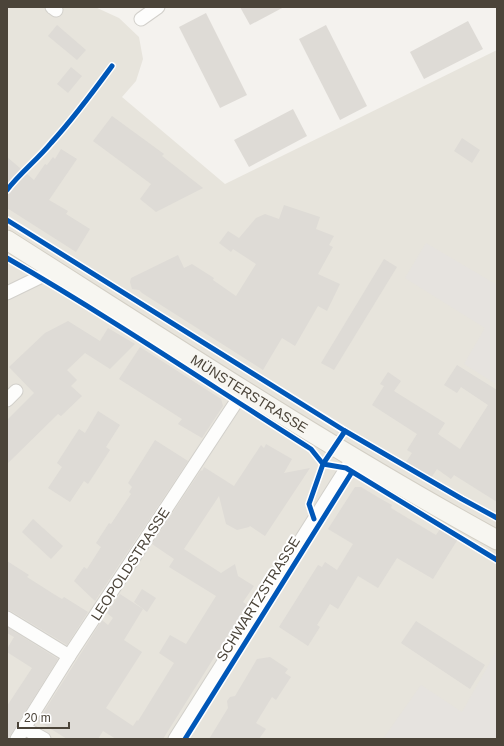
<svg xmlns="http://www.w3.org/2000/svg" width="504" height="746" viewBox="0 0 504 746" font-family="Arial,sans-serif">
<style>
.residential{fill:#e7e4dc}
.parking{fill:#e6e3df}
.building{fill:#dedbd6}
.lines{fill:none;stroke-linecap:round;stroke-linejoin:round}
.street-casing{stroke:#d2d0cb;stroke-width:15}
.secondary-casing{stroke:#d3cfc5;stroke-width:21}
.street{stroke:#fdfdfc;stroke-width:13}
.secondary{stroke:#f7f6f1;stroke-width:19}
.cycleway-casing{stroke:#fff;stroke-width:8}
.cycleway{stroke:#0057b8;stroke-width:5}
.labels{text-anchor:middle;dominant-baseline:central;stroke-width:4;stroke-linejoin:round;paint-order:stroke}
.street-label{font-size:14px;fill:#4b4439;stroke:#fff}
</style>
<rect width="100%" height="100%" fill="#f4f2ee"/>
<path class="residential" d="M7,7H95L119,18L139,37L143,59L136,81L122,97L225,184L497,50V739H7Z"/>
<g class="parking">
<path d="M426,243L497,285V382L496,384L464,364L485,328L405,278Z"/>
<path d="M497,650V739H383L421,685L462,712Z"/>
</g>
<g class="building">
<path d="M240,7H284L250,25Z"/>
<path d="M206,13L247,95L220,108L179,27Z"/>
<path d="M468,21L483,49L424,79L410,52Z"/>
<path d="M57,25L86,50L77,60L48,36Z"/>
<path d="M326,25L367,106L340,120L299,39Z"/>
<path d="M71,67L82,76L68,93L57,84Z"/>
<path d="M293,109L307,136L249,167L234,140Z"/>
<path d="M112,116L164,154L162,156L203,188L156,212L140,199L151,184L93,141Z"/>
<path d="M462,138L480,150L472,163L454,151Z"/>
<path d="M61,149L77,159L49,200L68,211L66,214L90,229L76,252L7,208V157L34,180L45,164L47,165L53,157L55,159Z"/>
<path d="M284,205L320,217L316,229L334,236L329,245L333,247L318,274L340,284L327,311L318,306L295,346L282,338L263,370L142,293L139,290L132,289L130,282L131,278L135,276L178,255L184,268L192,264L214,278L213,280L236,296L256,264L233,249L231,252L219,243L228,231L239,238L256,218L265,214L279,219Z"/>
<path d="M384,259L397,267L334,370L321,363Z"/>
<path d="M68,321L100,341L108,328L135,344L110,369L85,353L67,370L77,380L71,386L82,396L61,416L58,414L7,464V420L34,393L9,367L45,333Z"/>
<path d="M140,347L221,399L223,406L202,438L178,424L182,419L119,379Z"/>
<path d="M457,365L497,390V502L454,475L451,479L437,469L431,478L406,462L412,453L407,450L417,434L372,405L384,386L380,384L388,372L401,381L394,391L445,423L438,434L460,449L488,405L461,387L457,393L444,385Z"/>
<path d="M98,411L120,425L106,447L110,450L88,484L84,481L70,502L48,488L62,467L57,463L79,429L85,433Z"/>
<path d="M155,440L188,461L95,601L74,581L84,567L87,569L101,547L96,543L109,523L111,524L131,494L129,492L132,487L128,483Z"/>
<path d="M266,444L292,459L284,473L310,468L265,536L250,526L249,527L237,530L226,524L219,496L184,549L221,573L235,564L238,576L254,586L243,602L247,605L163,739H116L103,731L98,739H67L38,721L102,620L108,625L113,618L107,613L120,594L143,609L124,640L142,652L106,708L133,726L137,720L138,721L174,663L159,653L170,635L186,644L216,596L169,567L174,559L152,544L201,470L202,471L204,467L234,486L261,445L264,448Z"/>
<path d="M355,487H361L381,499L392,505L391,508L436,535L440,529L458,539L433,579L397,558L378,588L358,576L338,609L330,604L317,625L320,627L308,646L279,627L318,565L322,567L325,562L337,570L353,544L328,529Z"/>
<path d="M33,519L63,546L51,559L22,532Z"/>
<path d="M7,561L29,575L27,577L52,593L62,599L64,597L88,612L67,645L11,611L7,610Z"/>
<path d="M142,589L156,598L147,612L134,602Z"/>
<path d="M416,621L485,665L470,689L401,643Z"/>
<path d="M7,627L58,659L8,739L7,706L32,668L7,652V649L14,637L7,633Z"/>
<path d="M270,657L288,669L285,673L291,677L276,700L272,697L256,723L266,729L259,739H209L228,708L227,701L230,697L235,696L257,659Z"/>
</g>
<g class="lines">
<g class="street-casing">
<g id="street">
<path d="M52,7L56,10"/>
<path d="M141,19L158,7"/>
<path d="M7,293L40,277L56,271"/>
<path d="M7,400L16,391"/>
<path d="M7,618L69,656"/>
<path d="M24,728L44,739"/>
<path d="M17,739L69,656L244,390"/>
<path d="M175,739L353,458"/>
</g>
</g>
<g class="secondary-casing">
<g id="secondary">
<path id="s1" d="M7,240C169,343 329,448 497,540"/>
</g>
</g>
<use href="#street" class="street"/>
<use href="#secondary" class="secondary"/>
<g class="cycleway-casing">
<g id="cycleway">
<path d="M7,190C20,173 37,160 51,143C73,119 93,92 112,66"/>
<path d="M7,220L345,431L462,499L497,518"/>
<path d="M7,258C111,318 210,385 311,449L323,464L346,468L497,560"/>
<path d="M314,519L309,504L323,464L345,431"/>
<path d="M185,739L352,472"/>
</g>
</g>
<use href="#cycleway" class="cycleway"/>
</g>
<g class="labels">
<g class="street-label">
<text stroke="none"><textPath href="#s1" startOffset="287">MÜNSTERSTRASSE</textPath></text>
<text transform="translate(130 564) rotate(-57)">LEOPOLDSTRASSE</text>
<text transform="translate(258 599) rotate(-58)">SCHWARTZSTRASSE</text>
</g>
</g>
<rect width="504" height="746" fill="none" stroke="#4b4439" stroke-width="16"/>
<path d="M18 722v6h51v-6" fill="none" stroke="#4b4439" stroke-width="2"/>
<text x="24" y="722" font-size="12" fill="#4b4439" stroke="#ffffff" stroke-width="3" paint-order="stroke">20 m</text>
</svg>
